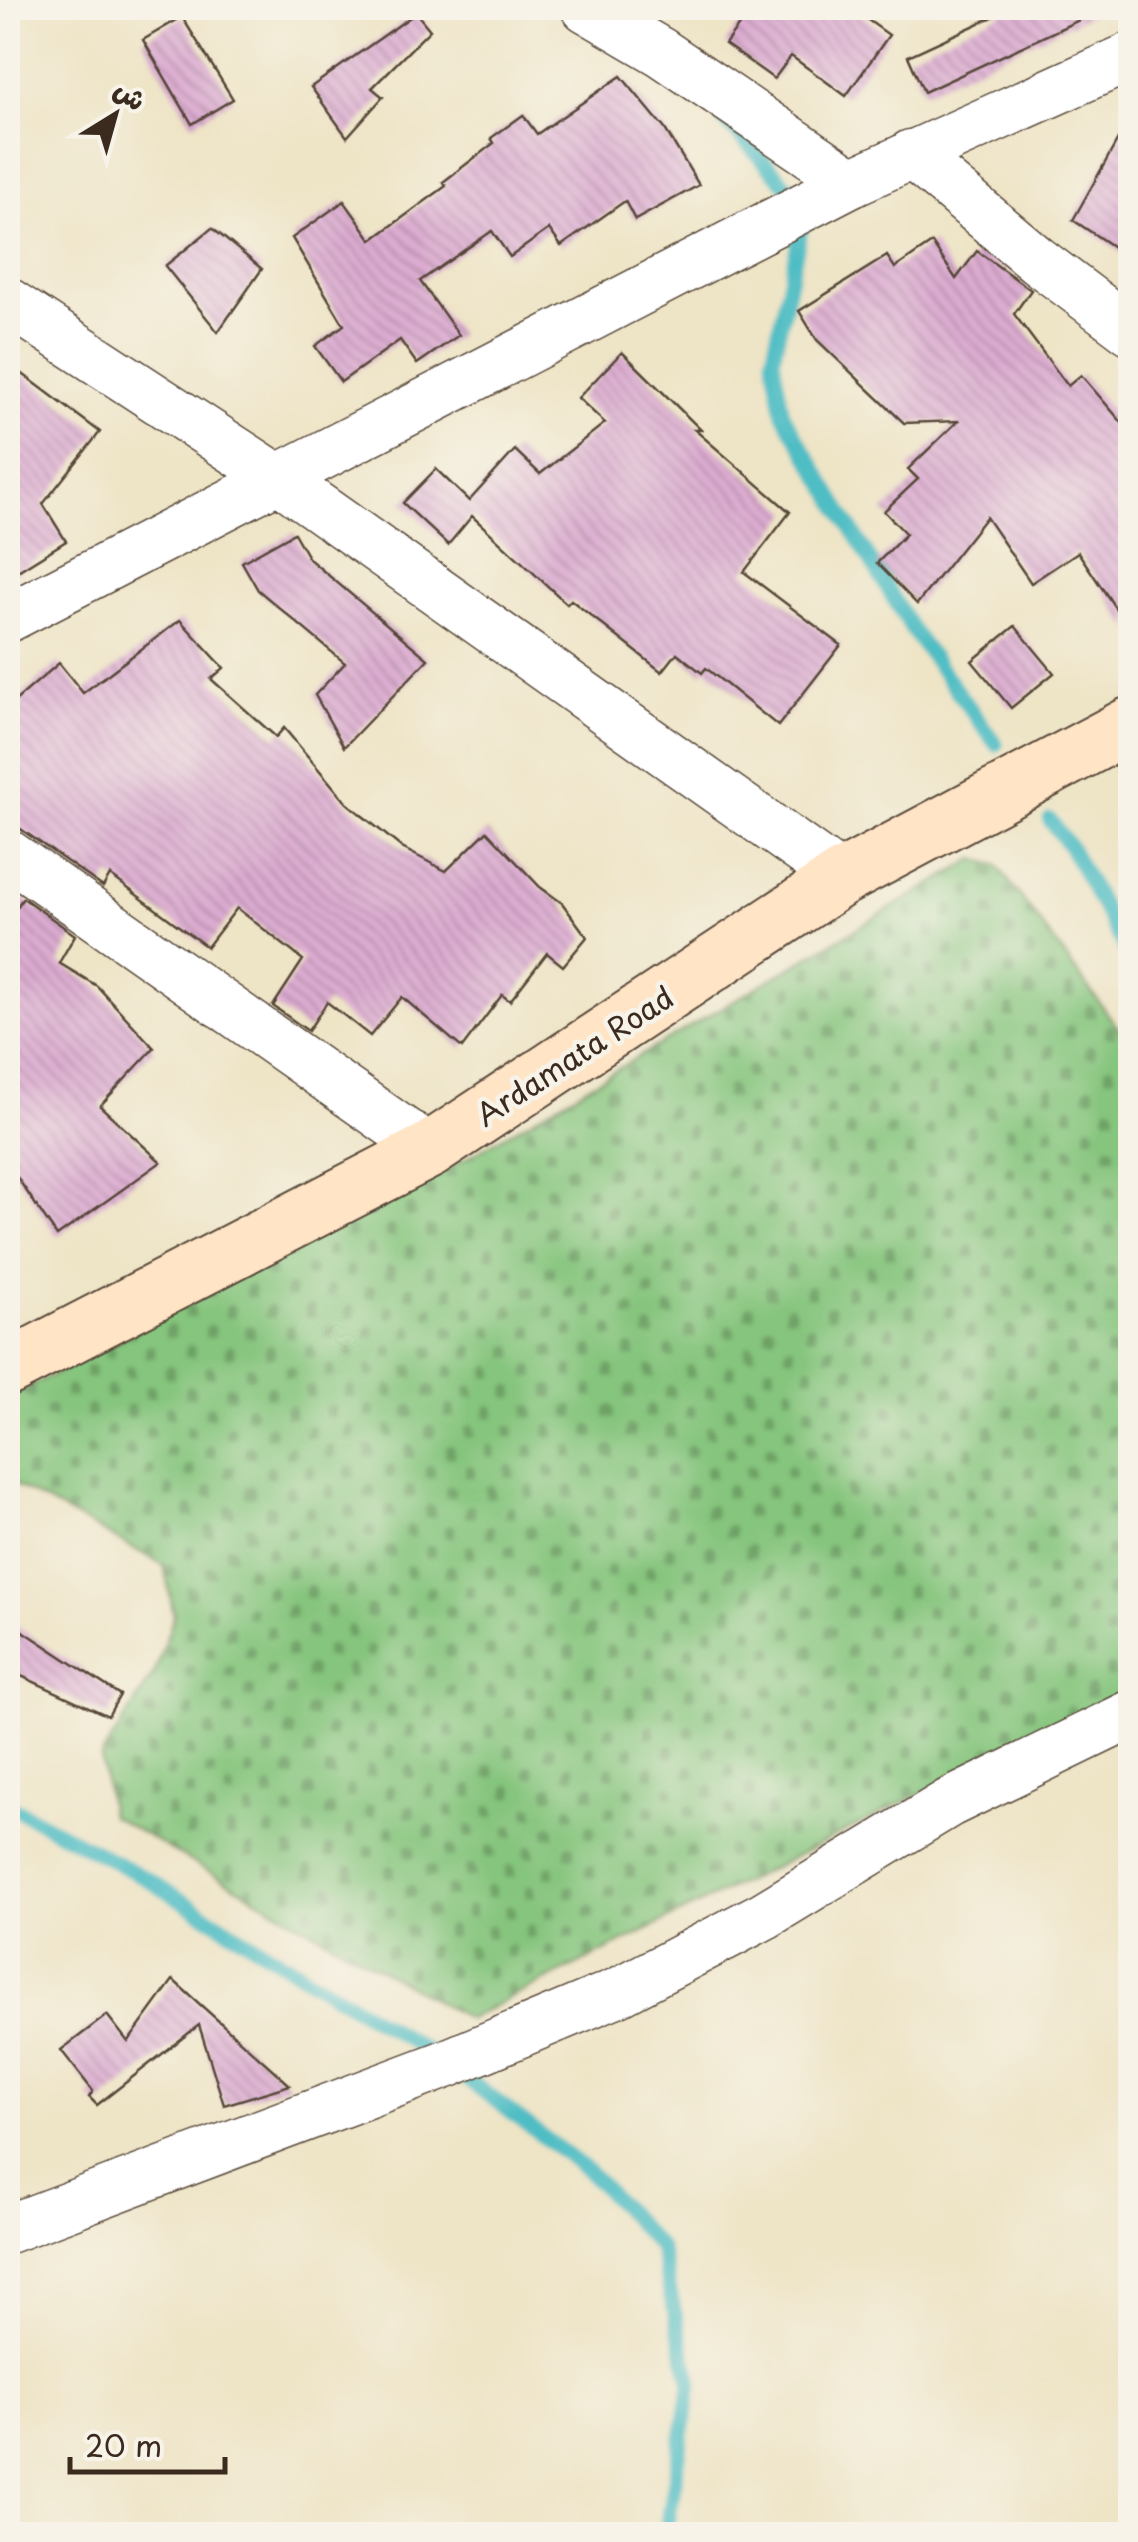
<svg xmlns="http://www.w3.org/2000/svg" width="1138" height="2542" viewBox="0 0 1138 2542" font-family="'Playpen Sans','Playpen Sans Arabic',sans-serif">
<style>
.cemetery{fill:url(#cemetery-stones);stroke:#60784e;stroke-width:2.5}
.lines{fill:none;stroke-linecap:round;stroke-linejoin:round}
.stream{stroke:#4fbdc4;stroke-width:15}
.building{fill:url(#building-back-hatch)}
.minor-casing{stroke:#564637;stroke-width:51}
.secondary-casing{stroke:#564637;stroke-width:59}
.minor{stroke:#fff;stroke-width:48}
.secondary{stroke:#ffe4c6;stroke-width:55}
.labels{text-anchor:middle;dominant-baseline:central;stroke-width:9;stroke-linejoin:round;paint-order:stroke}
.street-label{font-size:30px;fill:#3b2a1e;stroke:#f7f3e8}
</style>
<defs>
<pattern id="cemetery-stones" width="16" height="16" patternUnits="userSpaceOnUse" patternTransform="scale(2.5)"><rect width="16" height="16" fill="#85c57d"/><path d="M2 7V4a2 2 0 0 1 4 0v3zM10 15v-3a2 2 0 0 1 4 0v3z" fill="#6ea066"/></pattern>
<pattern id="building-back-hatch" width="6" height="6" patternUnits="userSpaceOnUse" patternTransform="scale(2.5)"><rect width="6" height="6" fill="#dcacd1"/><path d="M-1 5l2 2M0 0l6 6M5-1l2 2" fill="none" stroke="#b48ca9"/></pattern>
</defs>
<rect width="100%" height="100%" fill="#f7f3e8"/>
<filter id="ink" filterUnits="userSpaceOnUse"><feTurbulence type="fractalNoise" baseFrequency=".01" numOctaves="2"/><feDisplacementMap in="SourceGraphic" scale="20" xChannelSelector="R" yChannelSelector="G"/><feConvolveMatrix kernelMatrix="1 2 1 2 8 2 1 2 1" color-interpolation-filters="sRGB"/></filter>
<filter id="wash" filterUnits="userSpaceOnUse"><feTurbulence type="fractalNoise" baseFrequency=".0048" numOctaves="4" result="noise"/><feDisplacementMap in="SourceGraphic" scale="40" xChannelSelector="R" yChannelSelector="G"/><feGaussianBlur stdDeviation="2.25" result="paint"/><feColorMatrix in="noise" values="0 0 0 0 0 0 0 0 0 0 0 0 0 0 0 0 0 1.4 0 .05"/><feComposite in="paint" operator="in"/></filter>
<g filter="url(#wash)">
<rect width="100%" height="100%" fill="#eee4c6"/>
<path class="cemetery" d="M975,859L997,865L1130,1044V1690L468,2019L110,1815L101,1757L155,1672L174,1616L164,1565L8,1481V1398L456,1164Z"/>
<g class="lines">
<g class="stream">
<path d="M722,117L806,206L773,358L783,414L914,633L996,744"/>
<path d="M1050,820L1071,849L1130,958"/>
<path d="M8,1805L147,1879L435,2056"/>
<path d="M454,2069L588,2171L660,2248L691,2384L666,2534"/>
</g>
</g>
<g id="blocks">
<g class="building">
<path d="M752,8H851L889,35L846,96L791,56L774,79L725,44Z"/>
<path d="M1012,8H1105L924,92L908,56Z"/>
<path d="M416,13L430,30L372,88L383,97L347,137L311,87Z"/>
<path d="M182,17L233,99L192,124L143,40Z"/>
<path d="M621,76L665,129L699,185L635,220L625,201L561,246L549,229L510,257L492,231L420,281L459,335L417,364L400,340L341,382L315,346L344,325L292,238L344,201L372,240L446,186L443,182L494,143L491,138L523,115L537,134Z"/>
<path d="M1130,118V258L1073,220Z"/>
<path d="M212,228L262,269L218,332L165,266Z"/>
<path d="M932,243L956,279L977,251L1031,290L1014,314L1068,386L1081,375L1130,432V630L1078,552L1031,583L986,517L917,604L877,563L906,534L884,511L918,479L908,469L958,421L904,423L817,340L799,311L887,256L895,268Z"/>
<path d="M622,352L701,430H695L790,512L744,572L841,645L778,726L706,668L702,673L677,653L662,672L571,600L567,604L472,516L448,545L403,503L436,469L469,501L515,450L540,474L605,423L578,398Z"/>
<path d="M8,363L100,432L43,504L66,541L8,577Z"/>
<path d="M294,533L309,559L428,659L344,747L315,695L345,663L258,590L242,562Z"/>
<path d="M180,620L224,668L211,679L276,737L284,728L347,803L402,848L446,871L487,831L540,887L562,903L587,937L563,966L547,953L510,1001L502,995L462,1048L402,997L370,1036L327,1002L308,1031L273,1006L303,960L237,908L207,947L110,875L103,887L8,820V707L59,663L83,693Z"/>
<path d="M1015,626L1054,673L1011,708L972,661Z"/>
<path d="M23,898L75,935L59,963L97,986L154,1048L100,1106L161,1162L57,1236L8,1164V920Z"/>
<path d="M8,1621L120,1695L108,1716L8,1670Z"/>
<path d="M173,1980L194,1999L290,2085L224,2105L199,2025L97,2105L89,2097L93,2091L61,2050L107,2015L128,2042Z"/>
</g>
</g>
</g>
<g filter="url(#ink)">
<use href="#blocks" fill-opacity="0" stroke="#564637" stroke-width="2.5"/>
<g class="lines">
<g class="minor-casing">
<g id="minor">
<path d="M586,8L661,52L852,182"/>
<path d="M911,154L1037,260L1130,330"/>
<path d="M8,302L276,477L842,878"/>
<path d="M8,618L852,182L1130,57"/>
<path d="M8,854L430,1150"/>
<path d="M8,2229L446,2064L618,1992L765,1915L949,1803L1130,1715"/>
</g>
</g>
<g class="secondary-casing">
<path id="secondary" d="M8,1368L430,1150L842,878L1130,725"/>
</g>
<use href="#minor" class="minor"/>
<use href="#secondary" class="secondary"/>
</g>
</g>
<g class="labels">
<g class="street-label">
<text transform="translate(574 1055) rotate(-33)">Ardamata Road</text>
</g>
</g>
<rect width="1138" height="2542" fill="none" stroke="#f7f3e8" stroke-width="40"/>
<g transform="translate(115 115) rotate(37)" stroke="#f7f3e8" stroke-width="8" paint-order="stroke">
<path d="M0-8L18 38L0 25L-18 38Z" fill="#3b2a1e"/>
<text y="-15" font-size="28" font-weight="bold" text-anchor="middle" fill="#3b2a1e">ش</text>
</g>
<path d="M70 2457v15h155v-15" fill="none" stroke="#3b2a1e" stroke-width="5"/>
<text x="85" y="2457" font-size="30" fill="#3b2a1e" stroke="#f7f3e8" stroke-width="8" paint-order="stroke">20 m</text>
</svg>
